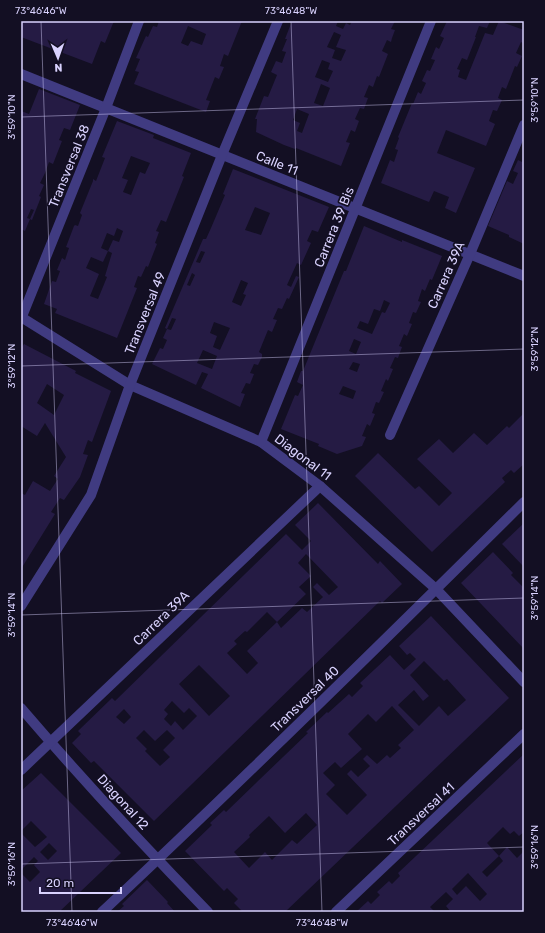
<svg xmlns="http://www.w3.org/2000/svg" width="545" height="933" viewBox="0 0 545 933" font-family="Rubik,sans-serif">
<style>
.building{fill:#251b44;fill-rule:evenodd}
.lines{fill:none;stroke-linecap:round;stroke-linejoin:round}
.minor{stroke:#403b81;stroke-width:10}
.ticks{fill:none;stroke:#d9d2fe;stroke-width:1;stroke-opacity:0.45}
.labels{text-anchor:middle;dominant-baseline:central;stroke-width:3.5;stroke-linejoin:round;paint-order:stroke}
.street-label{font-size:13px;fill:#d9d2fe;stroke:#130f23}
.neatline{fill:none;stroke:#d9d2fe;stroke-width:1.5}
.ticks-label{font-size:10px;text-anchor:middle;fill:#d9d2fe}
</style>
<rect width="100%" height="100%" fill="#130f23"/>
<g class="building">
<path d="M21,21H114L105,43L101,41L92,64L21,37Z"/>
<path d="M159,21H242L228,56L224,54L220,66L224,67L219,79L215,77L206,100L210,101L206,112L134,84L139,72L135,71L140,59L136,58L146,36L148,37L153,26L157,27ZM188,26L206,34L202,45L191,41L188,46L181,43Z"/>
<path d="M292,21H338L336,26L343,29L346,23L350,25L352,21H395L391,29L395,30L392,38L391,42L387,40L382,51L388,54L379,77L377,76L373,87L369,85L364,97L368,98L364,109L360,108L355,119L359,121L355,132L351,130L346,142L350,143L341,166L296,148L295,149L284,145L256,132L257,119H255L264,96L268,97L277,75L271,72L276,61L282,63L286,52L282,51L287,39H285ZM334,32L341,35L336,47L346,50L341,61L332,58L335,50L327,47ZM322,60L330,63L328,69L333,71L328,82L315,77ZM321,84L330,88L323,106L314,103ZM297,109L309,114L302,133L297,131L300,123L293,120Z"/>
<path d="M447,21H490L487,28L479,26L475,37H476L467,60L462,58L457,69L460,70L458,77L466,80L485,33L493,35L499,21L524,30V44L521,42L516,53L522,56L517,67L515,66L506,89L502,87L498,98L502,100L497,111L493,110L489,121L495,124L486,146L446,130L437,153L475,168L456,213L445,208L449,197L434,191L429,202L381,183L390,160L394,162L398,150L395,149L399,138L398,137L412,103L413,104L418,92L421,94L426,83L422,81L427,70L430,71L435,60L431,59L436,47L439,49L444,38L440,36Z"/>
<path d="M39,89L80,105L70,130L64,128L59,140L62,141L53,164L49,162L45,173L40,183L44,185L39,196L41,197L32,220L30,219L25,231L21,229V111L29,114ZM31,209L34,210L30,219L27,218Z"/>
<path d="M117,121L154,135L153,138L191,153L182,176L184,177L166,222L161,220L156,231L159,232L155,243L157,244L148,267L146,266L141,277L138,276L134,287L137,288L117,338L55,313L57,309L44,304L52,281L56,282L60,271L57,270L62,258L65,260L69,248L66,247L74,226L75,225L78,226L82,215L80,213L93,181V179L96,181L105,158L102,157ZM131,156L150,163L145,174L140,172L131,195L123,192L128,180L122,178ZM117,228L123,231L119,242L113,240L108,251L112,253L105,276L107,277L98,299L90,296L99,274L86,268L91,257L103,262L108,251L101,248L107,233L114,236Z"/>
<path d="M524,157V244L509,237V235L488,226L507,181L513,184L518,173L513,171L518,160L522,162Z"/>
<path d="M233,169L329,207L318,232L312,230L307,241L311,243L301,265L297,263L287,285L291,287L296,276L299,277L289,299L287,298L282,309L278,308L273,319L277,320L272,332L268,330L259,352L262,354V357L258,365L254,364L250,373L254,374L250,384L246,383L241,393L245,394L240,407L201,388L208,374L202,372L196,385L152,364L160,348L163,349L167,340L163,338L167,329L165,328L203,239H206L211,228L225,195L223,194ZM255,207L270,213L261,235L245,230ZM201,251L205,252L200,263L196,262ZM192,273L195,275L190,286L187,285ZM241,280L248,283L243,294L246,295L241,306L232,302ZM172,318L176,319L171,330L167,329ZM214,322L230,328L220,350L213,347L217,336L210,333ZM203,350L217,356L212,369L197,363Z"/>
<path d="M364,226L402,242V240L442,256L432,280L430,279L425,291L422,289L418,301L421,302L416,313L413,312L409,323L412,324L407,336L404,334L399,346L402,347L398,358L395,357L390,368L393,369L388,381L386,379L381,391L384,392L379,403L376,402L372,413L375,414L370,426L367,424L362,436L366,437L362,446L337,454L318,446L319,444L281,429L295,395L298,396L303,385L297,382L301,371H303L344,271H346ZM384,300L390,303L385,313L382,312L372,334L357,328L360,321L368,324L374,309L380,311ZM354,339L361,342L356,354L349,351ZM353,362L360,364L357,372L349,369ZM343,386L356,391L353,399L339,394Z"/>
<path d="M24,344L76,371L75,373L111,391L92,442L88,440L83,454L88,455L80,477L64,500L60,498L51,512L55,514L21,569V493L25,495L33,481L50,491L58,479L54,476L66,457L45,423L37,436L21,426V349ZM47,384L64,395L54,415L37,403Z"/>
<path d="M524,413V464L514,473L511,470L502,478L505,482L432,552L355,476L378,453L415,489L419,486L439,506L452,493L417,459L439,439L453,453L474,433L487,445L507,426L509,428Z"/>
<path d="M318,503L378,564L380,561L402,584L382,603L380,601L154,821L94,761L91,763L72,743L81,734L78,731L112,698L115,701L286,534L302,550L311,541L295,525ZM306,554L338,587L329,595L317,583L313,587L323,597L307,612L302,608L281,628L277,622L247,651L258,663L247,674L227,653L237,644L234,641L245,631L247,632L267,612L277,622L306,594L299,587L311,576L298,563ZM199,665L230,696L209,716L179,684ZM172,701L184,713L189,708L197,716L183,730L175,721L171,726L164,719L168,714L164,710ZM124,709L131,717L124,724L116,717ZM144,730L155,741L167,730L175,738L163,750L170,757L160,766L145,751L147,749L136,738Z"/>
<path d="M524,523V567L502,544Z"/>
<path d="M493,552L513,573L511,575L524,588V649L461,583Z"/>
<path d="M431,616L509,698L285,912H243L234,903L238,899L227,888L224,891L185,851L212,825L210,823L224,810L226,812L258,781L308,733L306,732L327,712L328,713L349,694L352,697L363,686L360,683L390,655L404,670L416,659L410,653L407,655L399,646ZM424,661L444,681L447,679L466,700L448,716L439,706L419,726L398,705L414,690L423,701L429,696L410,675ZM392,706L414,730L398,745L401,748L390,758L387,755L377,764L367,755L363,759L370,766L358,777L351,770L347,774L367,795L347,815L326,794L335,785L323,773L335,762L341,768L362,749L348,734L368,714L376,722ZM306,813L317,825L297,844L292,840L272,860L265,852L249,868L234,852L250,837L249,835L269,816L285,833Z"/>
<path d="M524,754V832L519,836L514,831L510,834L503,827L487,843L499,856L482,872L487,877L503,861L499,856L507,847L517,858L524,851V910L522,912H451L446,906L453,899L446,892L430,907L435,912H356L368,901L371,904L380,895L377,892L389,881L392,884L400,876L398,873ZM468,873L487,894L480,901L466,886L457,895L452,889Z"/>
<path d="M41,773L121,853L59,912H21V873L30,882L40,872L34,865L38,861L34,857L21,870V833L35,847L47,837L31,821L21,831V791ZM49,843L57,851L48,860L40,852Z"/>
<path d="M147,880L168,902L167,903L175,912H117L124,906L122,904Z"/>
</g>
<g class="lines">
<g class="minor">
<path d="M21,74L524,276"/>
<path d="M21,317L130,385L261,442L320,486L436,589L524,682"/>
<path d="M21,319L106,108L139,21"/>
<path d="M390,435L470,254L524,125"/>
<path d="M261,442L431,21"/>
<path d="M21,606L91,495L130,385L222,155L278,21"/>
<path d="M21,708C81,778 144,846 208,912"/>
<path d="M21,770L320,486"/>
<path d="M102,912C245,778 385,640 524,502"/>
<path d="M336,912L524,734"/>
</g>
</g>
<path class="ticks" d="M41,21L72,912M291,21L322,912M21,117L524,100M21,366L524,349M21,615L524,598M21,864L524,847"/>
<g class="labels">
<g class="street-label">
<text transform="translate(277 163) rotate(22)">Calle 11</text>
<text transform="translate(69 166) rotate(-68)">Transversal 38</text>
<text transform="translate(334 227) rotate(-68)">Carrera 39 Bis</text>
<text transform="translate(446 275) rotate(-66)">Carrera 39A</text>
<text transform="translate(145 313) rotate(-68)">Transversal 49</text>
<text transform="translate(303 457) rotate(37)">Diagonal 11</text>
<text transform="translate(161 618) rotate(-44)">Carrera 39A</text>
<text transform="translate(305 699) rotate(-44)">Transversal 40</text>
<text transform="translate(123 802) rotate(48)">Diagonal 12</text>
<text transform="translate(421 814) rotate(-43)">Transversal 41</text>
</g>
</g>
<rect width="545" height="933" fill="none" stroke="#130f23" stroke-width="44"/>
<g transform="translate(58 58) rotate(178)" stroke="#130f23" stroke-width="3" paint-order="stroke">
<path d="M0-3L7 15L0 10L-7 15Z" fill="#d9d2fe"/>
<text y="-6" font-size="11" font-weight="bold" text-anchor="middle" fill="#d9d2fe">N</text>
</g>
<path d="M40 887v6h81v-6" fill="none" stroke="#d9d2fe" stroke-width="2"/>
<text x="46" y="887" font-size="12" fill="#d9d2fe" stroke="#130f23" stroke-width="3" paint-order="stroke">20 m</text>
<rect x="22" y="22" width="501" height="889" class="neatline"/>
<g class="ticks-label">
<text x="41" y="14">73°46'46"W</text>
<text x="291" y="14">73°46'48"W</text>
<text transform="translate(534 100) rotate(-90)" y="4">3°59'10"N</text>
<text transform="translate(11 117) rotate(-90)" y="4">3°59'10"N</text>
<text transform="translate(534 349) rotate(-90)" y="4">3°59'12"N</text>
<text transform="translate(11 366) rotate(-90)" y="4">3°59'12"N</text>
<text transform="translate(534 598) rotate(-90)" y="4">3°59'14"N</text>
<text transform="translate(11 615) rotate(-90)" y="4">3°59'14"N</text>
<text transform="translate(534 847) rotate(-90)" y="4">3°59'16"N</text>
<text transform="translate(11 864) rotate(-90)" y="4">3°59'16"N</text>
<text x="72" y="926">73°46'46"W</text>
<text x="322" y="926">73°46'48"W</text>
</g>
</svg>
